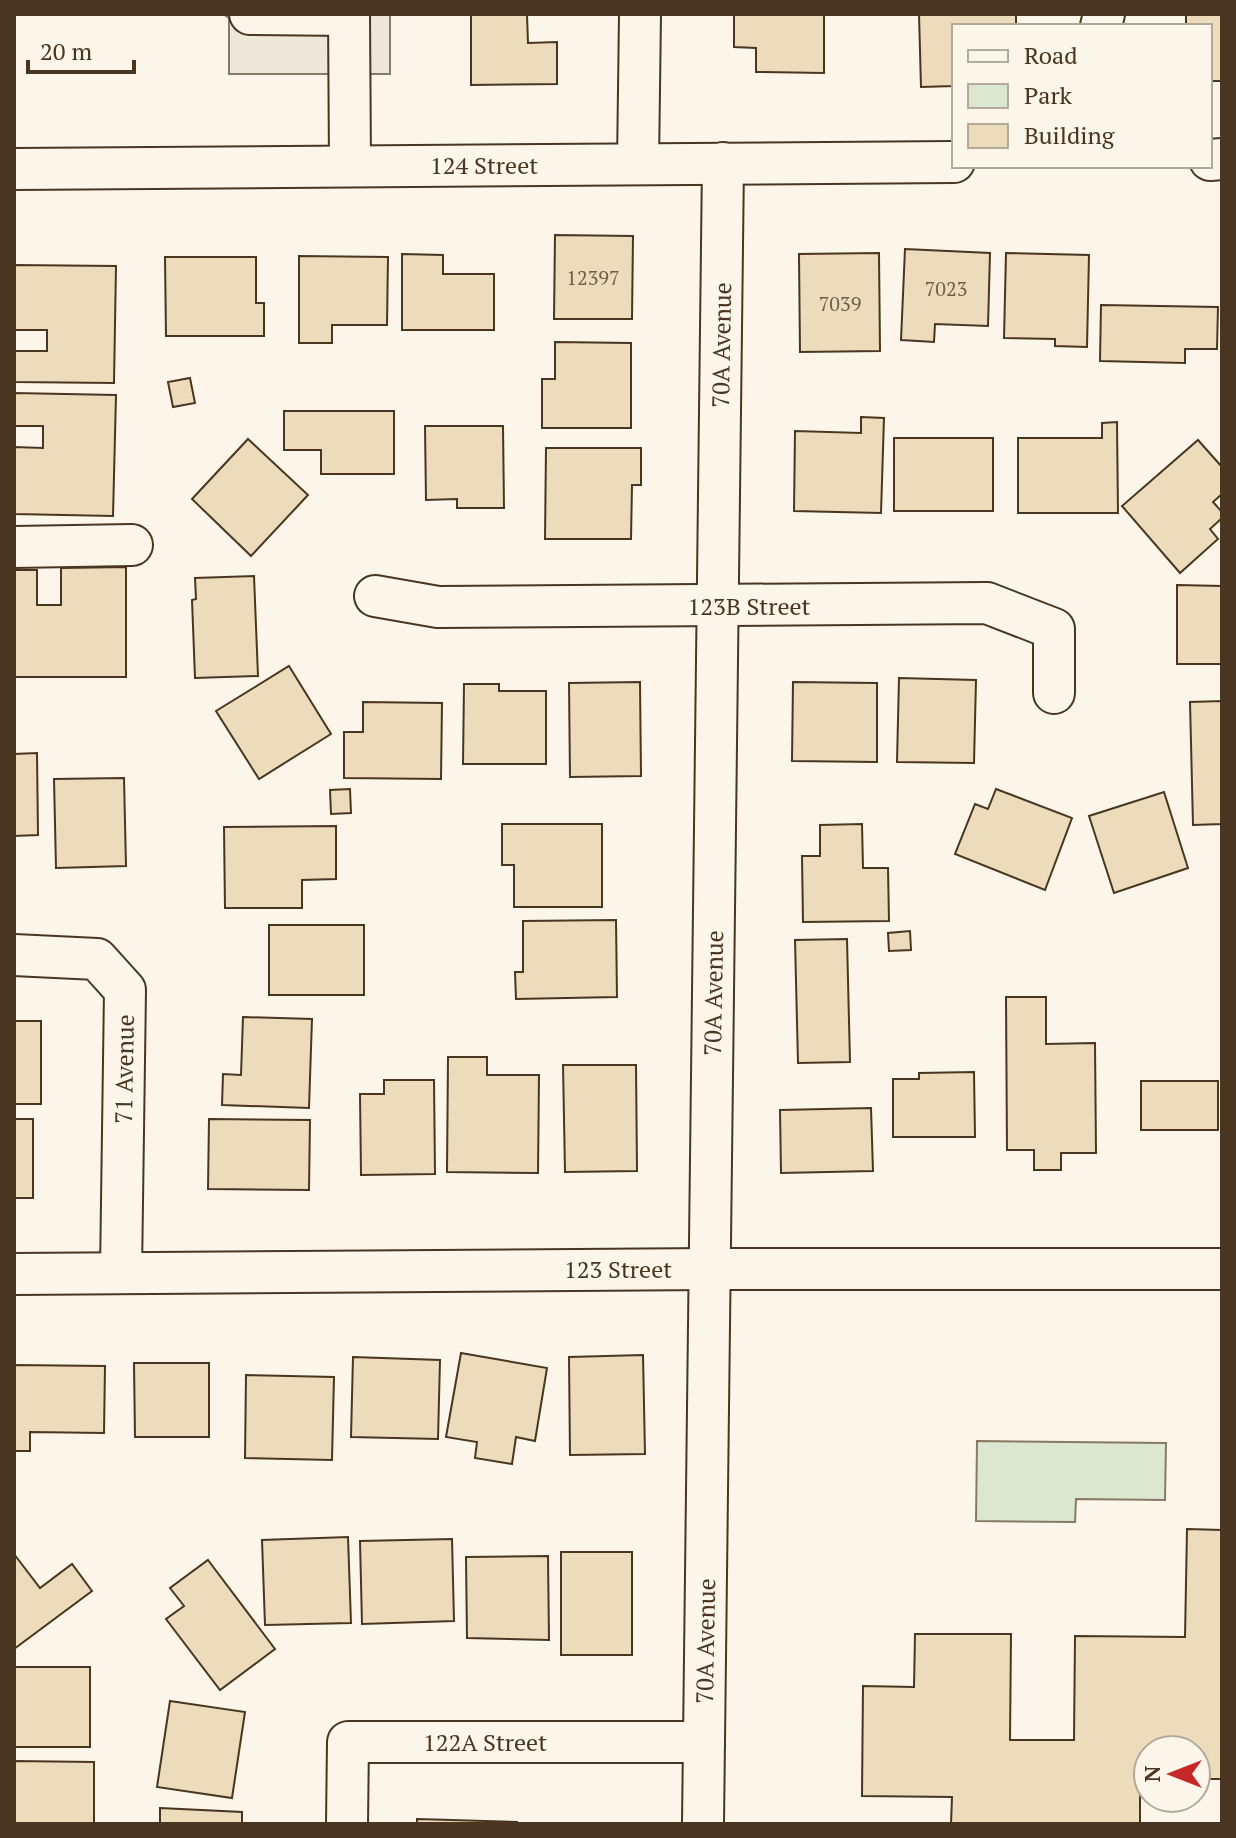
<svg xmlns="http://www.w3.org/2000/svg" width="1236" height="1838" viewBox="0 0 1236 1838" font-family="'PT Serif',serif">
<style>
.green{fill:#dce7d0;stroke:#887966;stroke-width:2}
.parking{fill:#ede7d9;stroke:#887966;stroke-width:2}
.building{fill:#ecdcbc;stroke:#4a3520;stroke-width:2}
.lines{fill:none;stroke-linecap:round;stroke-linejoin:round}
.minor-casing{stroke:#4a3520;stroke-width:44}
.minor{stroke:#fbf6e9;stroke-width:40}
.labels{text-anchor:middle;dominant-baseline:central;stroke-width:6;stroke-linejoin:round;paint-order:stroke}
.number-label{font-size:20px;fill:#725f47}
.street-label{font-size:24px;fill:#4a3520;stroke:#fbf6e9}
</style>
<rect width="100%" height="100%" fill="#fbf6e9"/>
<path class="green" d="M977,1441L1166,1443L1165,1500L1076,1499L1075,1522L976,1521Z"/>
<path class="parking" d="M223,14H390V74H229V18Z"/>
<g class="building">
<path d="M734,14H824V73L756,72V48L734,47Z"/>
<path d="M919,14H1016V26H954V86L921,87Z"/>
<path d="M1186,14H1222V81H1210V26H1186Z"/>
<path d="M471,15H527L528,43L557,42V84L471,85Z"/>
<path d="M555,235L633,236L632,319H554Z"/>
<path d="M905,249L990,253L988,326L935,324L934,342L901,340Z"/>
<path d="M879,253L880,351L800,352L799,254Z"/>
<path d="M1006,253L1089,255L1087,347L1055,346V339L1004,338Z"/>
<path d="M402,254L443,255V274H494V330H402Z"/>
<path d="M299,256L388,257L387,325H332V343H299Z"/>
<path d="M165,257H256V303H264V336H166Z"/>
<path d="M14,265L116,266L114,383L14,382V351H47V330H14Z"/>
<path d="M1101,305L1218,307L1217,349H1185V363L1100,361Z"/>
<path d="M555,342L631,343V428H542V379H555Z"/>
<path d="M190,378L195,403L173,407L168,382Z"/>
<path d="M14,393L116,395L113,516L14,514V447L43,448V426H14Z"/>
<path d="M284,411H394V474H321V450H284Z"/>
<path d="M861,417L884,418L881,513L794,511L795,431L861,433Z"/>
<path d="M1117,422L1118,513H1018V438H1102V423Z"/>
<path d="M425,426H503L504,508H457V499L426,500Z"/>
<rect x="894" y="438" width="99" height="73"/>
<path d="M248,439L308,495L251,556L192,499Z"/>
<path d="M1198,440L1222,467V494L1213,502L1222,512V518L1210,529L1218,539L1180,573L1122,506Z"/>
<path d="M546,448H641V485H632L631,539H545Z"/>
<path d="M126,567V677H14V570H37V605H61V568Z"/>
<path d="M254,576L258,676L195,678L192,600L196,599L195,578Z"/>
<path d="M1177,585L1222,586V664H1177Z"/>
<path d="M289,666L331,734L259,779L216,711Z"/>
<path d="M899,678L976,680L974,763L897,762Z"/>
<path d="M640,682L641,776L570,777L569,683Z"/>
<path d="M793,682L877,683V762L792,761Z"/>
<path d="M464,684H499V691H546V764H463Z"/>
<path d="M1222,701V824L1193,825L1190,702Z"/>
<path d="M363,702L442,703L441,779L344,778V732H363Z"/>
<path d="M37,753L38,835L14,836V754Z"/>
<path d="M124,778L126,866L56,868L54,779Z"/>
<path d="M350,789L351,813L331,814L330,790Z"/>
<path d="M996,789L1072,818L1045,890L955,854L975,804L988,809Z"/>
<path d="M1164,792L1188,868L1114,893L1089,816Z"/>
<path d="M502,824H602V907H514V865H502Z"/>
<path d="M862,824L863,868H888L889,921L803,922L802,856H820V825Z"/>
<path d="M336,826V879L302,880V908H225L224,827Z"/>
<path d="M616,920L617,997L516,999L515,972H523V921Z"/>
<rect x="269" y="925" width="95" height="70"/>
<path d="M910,931L911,950L889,951L888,933Z"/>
<path d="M847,939L850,1062L798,1063L795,940Z"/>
<path d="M1006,997H1046V1044L1095,1043L1096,1153H1061V1170H1034V1150H1007Z"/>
<path d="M243,1017L312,1019L309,1108L222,1105L223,1074L241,1075Z"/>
<rect x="14" y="1021" width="27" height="83"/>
<path d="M448,1057H487V1075H539L538,1173L447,1172Z"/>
<path d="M563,1065H636L637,1171L565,1172Z"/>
<path d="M974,1072L975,1137H893V1079H919V1073Z"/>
<path d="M384,1080H434L435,1174L361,1175L360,1094H384Z"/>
<rect x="1141" y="1081" width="77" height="49"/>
<path d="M871,1108L873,1171L781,1173L780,1110Z"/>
<rect x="14" y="1119" width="19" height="79"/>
<path d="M209,1119L310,1120L309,1190L208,1189Z"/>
<path d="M461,1353L547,1368L535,1441L516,1437L512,1464L475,1458L477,1442L446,1437Z"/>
<path d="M643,1355L645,1454L570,1455L569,1357Z"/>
<path d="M353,1357L440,1360L438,1439L351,1437Z"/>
<path d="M134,1363H209V1437H135Z"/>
<path d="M14,1365L105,1366L104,1433L30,1432V1451H14Z"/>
<path d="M246,1375L334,1377L332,1460L245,1458Z"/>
<path d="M1187,1529L1222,1530V1779H1196V1750H1148V1779H1140V1824H951L952,1797L862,1796L863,1686L914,1687L915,1634H1011L1010,1740H1074L1075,1636L1185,1637Z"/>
<path d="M348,1537L351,1623L265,1625L262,1540Z"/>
<path d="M452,1539L454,1621L362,1624L360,1541Z"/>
<rect x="561" y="1552" width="71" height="103"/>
<path d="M14,1554L40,1588L72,1564L92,1591L14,1649Z"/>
<path d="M548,1556L549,1640L467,1638L466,1557Z"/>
<path d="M208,1560L275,1649L220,1690L166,1619L184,1606L170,1588Z"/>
<rect x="14" y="1667" width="76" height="80"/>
<path d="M170,1701L245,1712L232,1798L157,1787Z"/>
<path d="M14,1761L94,1762V1824H14Z"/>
<path d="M160,1808L242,1812V1824H160Z"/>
<path d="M417,1819L517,1822V1824H417Z"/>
</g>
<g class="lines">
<g class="minor-casing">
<g id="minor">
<path d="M250,14L349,15"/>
<path d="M349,14L350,166"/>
<path d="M1101,26L1104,14"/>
<path d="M1210,160L1222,159"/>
<path d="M638,164L640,14"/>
<path d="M14,169L954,162"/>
<path d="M14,547L132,545"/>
<path d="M375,596L438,607L987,603L1054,629V693"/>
<path d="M14,955L97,959L125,990L121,1273"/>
<path d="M14,1274L710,1269H1222"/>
<path d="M347,1824L348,1742H704"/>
<path d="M703,1824L723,163"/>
</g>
</g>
<use href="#minor" class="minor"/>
</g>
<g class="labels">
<g class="number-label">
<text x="593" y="277">12397</text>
<text x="946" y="288">7023</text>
<text x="840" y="303">7039</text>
</g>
<g class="street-label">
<text x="484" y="165">124 Street</text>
<text transform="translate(721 345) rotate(-89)">70A Avenue</text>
<text x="749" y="606">123B Street</text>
<text transform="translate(713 993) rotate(-89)">70A Avenue</text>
<text transform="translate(124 1069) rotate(-89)">71 Avenue</text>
<text x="618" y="1269">123 Street</text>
<text transform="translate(705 1641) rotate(-89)">70A Avenue</text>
<text x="485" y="1742">122A Street</text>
</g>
</g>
<rect width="1236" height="1838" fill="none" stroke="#4a3520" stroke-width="32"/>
<rect x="952" y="24" width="260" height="144" fill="#fbf6e9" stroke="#b4a999" stroke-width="2"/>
<rect x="968" y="50" width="40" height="12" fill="#fbf6e9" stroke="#b4a999" stroke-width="2"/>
<text x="1024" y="64" font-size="24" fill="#4a3520">Road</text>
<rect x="968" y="84" width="40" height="24" fill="#dce7d0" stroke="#b4a999" stroke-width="2"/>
<text x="1024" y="104" font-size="24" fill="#4a3520">Park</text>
<rect x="968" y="124" width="40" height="24" fill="#ecdcbc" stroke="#b4a999" stroke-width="2"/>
<text x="1024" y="144" font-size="24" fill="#4a3520">Building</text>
<g transform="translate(1172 1774) rotate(270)"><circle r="38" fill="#fbf6e9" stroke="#b4a999" stroke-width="2"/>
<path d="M0-6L14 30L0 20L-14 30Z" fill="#c62828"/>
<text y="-12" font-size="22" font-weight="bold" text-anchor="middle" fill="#4a3520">N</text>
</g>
<path d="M28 60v12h106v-12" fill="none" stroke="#4a3520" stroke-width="4"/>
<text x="40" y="60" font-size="24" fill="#4a3520" stroke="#fbf6e9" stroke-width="6" paint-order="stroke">20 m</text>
</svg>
